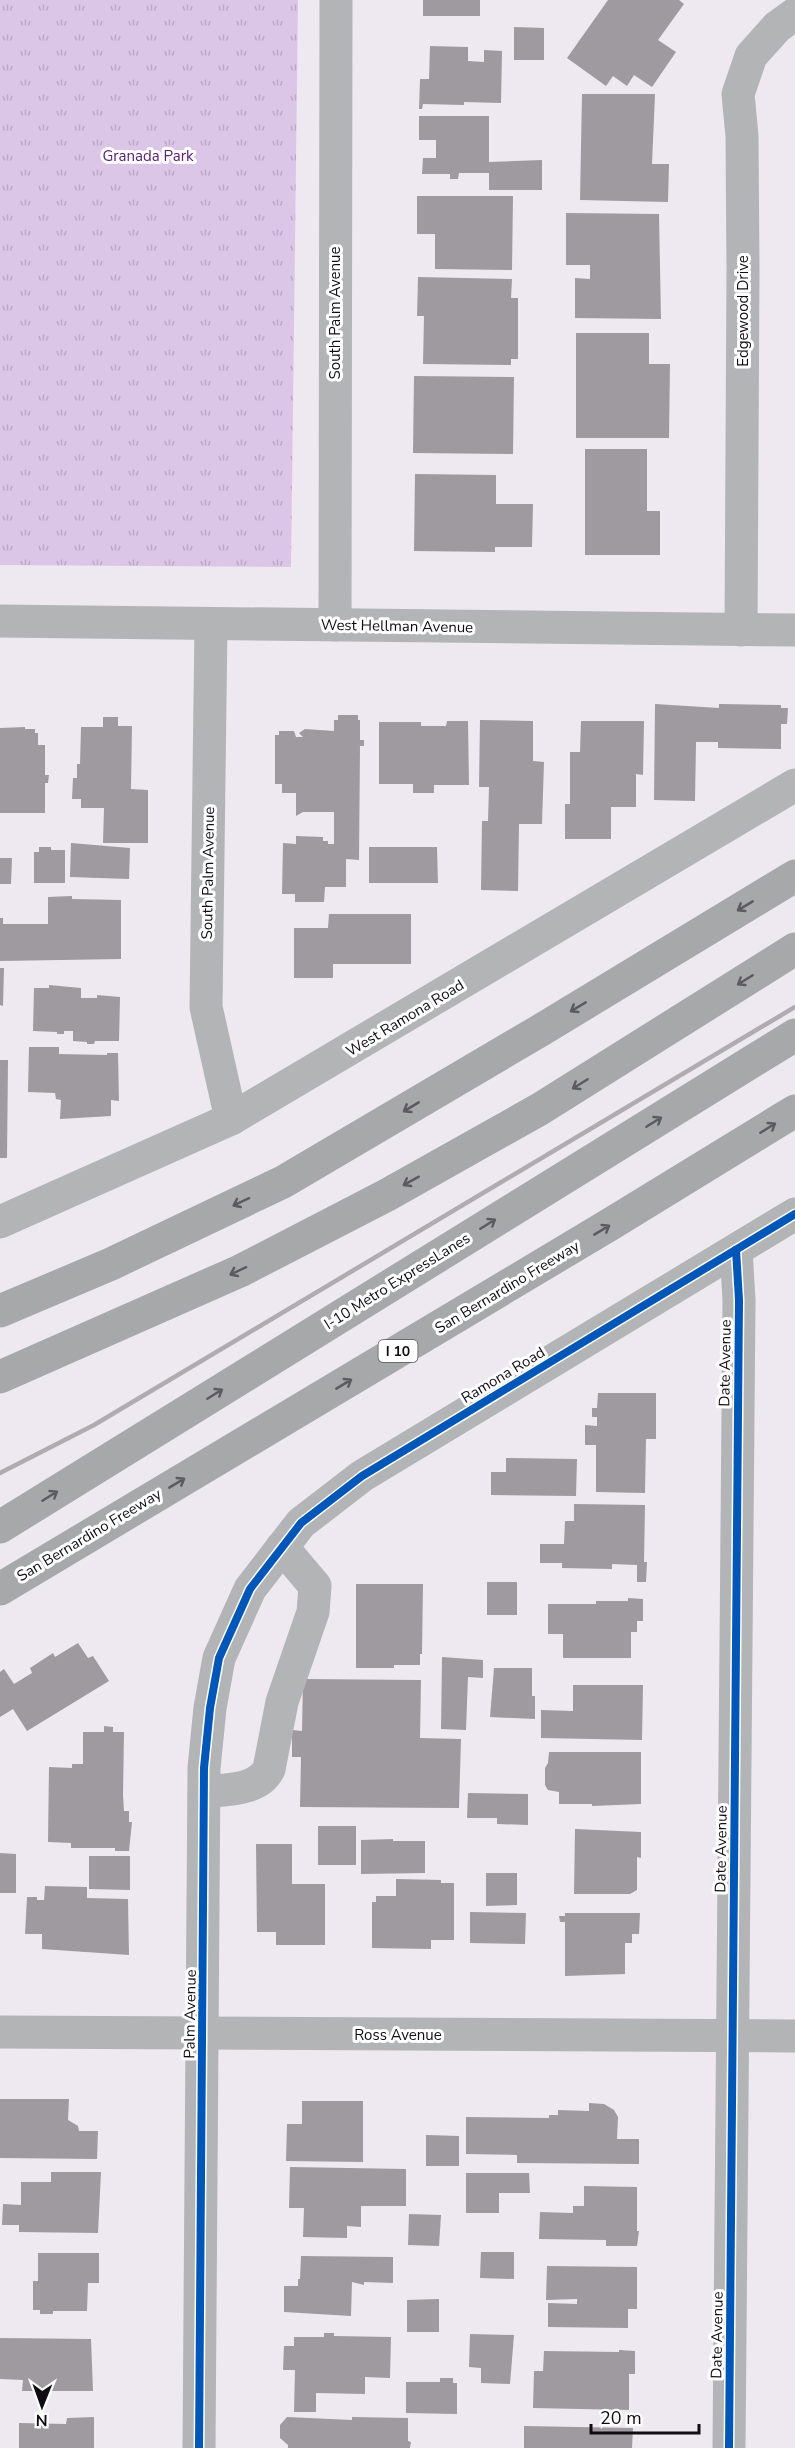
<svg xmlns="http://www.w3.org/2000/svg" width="795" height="2448" viewBox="0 0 795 2448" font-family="'Nunito Sans',sans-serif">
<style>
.park{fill:url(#park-tufts)}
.building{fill:#9e9aa0}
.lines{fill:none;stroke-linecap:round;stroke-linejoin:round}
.minor{stroke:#b2b4b5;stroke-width:33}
.highway{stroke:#a7a8aa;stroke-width:33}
.rail{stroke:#aeacb0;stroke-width:4.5}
.cycleway-casing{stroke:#fff;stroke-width:11}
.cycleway{stroke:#0057b8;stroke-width:8}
.oneway{stroke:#5c5a5e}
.labels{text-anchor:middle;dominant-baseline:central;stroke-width:6;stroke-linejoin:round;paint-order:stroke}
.shield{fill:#fff;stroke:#585558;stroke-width:1.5}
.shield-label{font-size:14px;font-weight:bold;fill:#100c11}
.park-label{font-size:15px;fill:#5b2173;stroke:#fff}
.street-label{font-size:15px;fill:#100c11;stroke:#fff}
</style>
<defs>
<pattern id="park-tufts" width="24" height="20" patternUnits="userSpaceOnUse" patternTransform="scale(1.5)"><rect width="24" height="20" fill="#dcc6e7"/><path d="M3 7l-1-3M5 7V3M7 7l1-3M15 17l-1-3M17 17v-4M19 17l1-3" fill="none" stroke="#bca9c5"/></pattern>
</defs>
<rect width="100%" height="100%" fill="#eee8f1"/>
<path class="park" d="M0,0H298L291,567L0,565Z"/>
<g class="building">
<rect x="423" y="0" width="57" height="16"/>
<path d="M608,0H679L684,4L658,40L676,52L652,87L634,75L627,86L613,76L606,86L567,58Z"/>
<path d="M514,27L544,28V60H514Z"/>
<path d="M430,46L468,47V61L484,62V50L502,51L501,103L464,102V105L423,104L422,109H419L420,79H429Z"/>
<path d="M582,94H655L652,164H669L668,202L580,200Z"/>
<path d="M419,116H489V162L542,160V190H489V173H459L458,179H450V174H422L423,158H436V140H419Z"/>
<path d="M417,196H513L512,270L435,269V234H417Z"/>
<path d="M566,213L659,214L661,319L575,318V278L590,279V265H566Z"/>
<path d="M418,277L512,279L511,298H518V359H511V365L423,364L424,316H417Z"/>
<path d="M576,333H649V364H670L669,438H576Z"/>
<path d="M414,376L514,377L513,454L413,453Z"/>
<path d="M585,449H647V511H660V555H585Z"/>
<path d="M415,474L496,475V504H533L532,547H495V552L414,551Z"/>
<path d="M655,704L719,708V704L781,705V708H788L787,724H781V749L718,748V742H696L695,801L654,800Z"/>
<path d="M338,715H358V720H360V740H364V746H360L359,860L346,859V887H325L324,902H295V894H282L283,843L296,844V836L323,837V841H328V844H334V812H303L296,816V793H282V784H275V735H279V731H294L296,737H303L299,733L305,729L334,731V720H338Z"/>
<path d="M103,717H118V726H132L131,789L148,790V843H103L104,808H81V799H72L73,778H77V764H80L81,727H103Z"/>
<path d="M480,720L533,721V761L544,762L542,824H519L518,891L481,890L482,821H488L489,787H479Z"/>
<path d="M447,721H468L469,785H434V793H413V784H379V722H421V726H446Z"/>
<path d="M581,721H644L643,775L636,774V807H611V839H565V804H570V752H580Z"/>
<path d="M25,727V729H35V733H38V745H45V775H49L48,783H45V813H0V728Z"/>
<path d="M71,843L130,848L129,879L70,877Z"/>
<path d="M39,847H51V850H65V883H34V852H39Z"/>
<path d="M369,847H437L438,883H369Z"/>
<path d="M0,858H12L11,884H0Z"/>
<path d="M72,896V899L121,900V959L0,961V918H3V924H48V897Z"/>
<path d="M329,914H411V964H333V978H294V928H328Z"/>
<path d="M0,968H4L3,1006L0,1005Z"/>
<path d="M49,985L81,988V998H97V995L120,997L119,1041H95L94,1044H87V1042L73,1041V1031H64V1034H57V1032L33,1031L34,988H49Z"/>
<path d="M29,1047H59V1054L107,1055V1053H118L119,1101L111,1100V1116L60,1119L61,1100L56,1099L55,1093L28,1092Z"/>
<path d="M0,1060H8L7,1158H0Z"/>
<path d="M598,1393H656V1439H646L645,1493L596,1492V1445H585V1425L597,1426V1417H592V1408H597Z"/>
<path d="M506,1458L577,1459L576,1496L491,1495V1472H506Z"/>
<path d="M574,1504L645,1505L644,1562H647L646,1582H637V1565L612,1564V1569L562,1568V1563H540V1544H564L565,1521H574Z"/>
<rect x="487" y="1582" width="30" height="33"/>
<path d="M356,1584H423L422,1654H420V1665H394V1668H356Z"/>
<path d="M628,1598L643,1599V1621H637V1632H631V1658H563V1634H548V1604H596V1601H628Z"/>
<path d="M78,1643L88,1658L93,1656L109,1681L27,1731L13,1709L0,1717V1672L4,1669L14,1684L32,1673L30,1668L53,1653L55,1657Z"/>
<path d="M442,1657L483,1660V1678L468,1677L466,1730L441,1729Z"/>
<path d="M494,1668H532V1696H535V1719L490,1717Z"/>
<path d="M303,1679L421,1680L420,1738L461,1739L459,1808L300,1807L301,1757H292V1730L302,1731Z"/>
<path d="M573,1685H643L642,1740L541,1738V1710L573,1711Z"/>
<path d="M104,1726L113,1727V1732H124L123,1795L124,1811H129V1822H132L129,1851H115V1848H71V1843L48,1842L49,1767L72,1768V1764H83V1732H104Z"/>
<path d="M549,1752H641V1804L592,1806V1804H559V1792L548,1790L545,1785V1768L548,1763Z"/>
<path d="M468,1793L528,1794V1825L497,1824V1818H467Z"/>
<rect x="318" y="1826" width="38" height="39"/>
<path d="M575,1829L641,1832V1858L637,1857V1890L630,1894H574Z"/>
<path d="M393,1839V1841H425V1873L361,1874V1840Z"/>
<path d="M256,1844H292V1884H325V1945H276V1932H257Z"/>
<path d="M0,1853L16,1854V1893H0Z"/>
<path d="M89,1856H130V1890L89,1889Z"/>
<path d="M486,1873H517V1905L486,1906Z"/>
<path d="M396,1879L441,1880V1883H454V1940H431V1949L372,1948V1902H376V1896H396Z"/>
<path d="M45,1886L87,1887V1898L128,1899L129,1955L42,1949V1934H25L27,1897H37V1900H44Z"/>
<path d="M470,1912L526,1913L525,1944L470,1943Z"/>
<path d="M565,1913H640L639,1934H632V1943H625V1974L565,1976V1922H560L559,1916H565Z"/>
<path d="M0,2099H69L68,2120L78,2126L79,2131H98L97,2159L0,2158Z"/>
<path d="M302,2101H363V2162L286,2161L287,2124H302Z"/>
<path d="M589,2103L604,2104L614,2110L618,2117L617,2139H639V2164L517,2163V2155L466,2154V2117L549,2118V2115H558V2110L589,2111Z"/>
<path d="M426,2135L459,2136V2166H426Z"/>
<path d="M290,2167L406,2169V2206H361V2227L347,2226V2238L303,2237L304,2208H289Z"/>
<path d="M51,2172H101L98,2233L19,2232V2225H2L3,2204L21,2205V2182H51Z"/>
<path d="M466,2173H529L530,2193H499V2213H466Z"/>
<path d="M584,2186L637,2187V2231H639L637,2246H606V2240L539,2239L540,2212L573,2213V2206H584Z"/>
<path d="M409,2214L441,2215L439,2246L408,2245Z"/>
<path d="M481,2252H514V2279L480,2278Z"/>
<path d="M38,2253H99V2283H88L87,2311H53V2314H40V2310H33V2281H38Z"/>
<path d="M301,2256L393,2257V2283L364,2282V2285L352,2282L351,2316L284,2312V2286H298V2279H300Z"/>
<path d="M547,2266L637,2267V2309H628V2328L548,2327V2303L577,2304V2299L546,2300Z"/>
<path d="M439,2299V2332H407V2300Z"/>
<path d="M324,2333H334V2336L391,2337L390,2378L365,2377V2394L316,2393V2412H294L295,2370H283L284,2346H294V2337H324Z"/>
<path d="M470,2334L514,2335L510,2384L481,2383V2368L469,2367Z"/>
<path d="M0,2338L91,2339L93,2391H22L23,2380L0,2379Z"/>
<path d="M619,2350L635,2351V2374H629V2410L533,2408L534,2371H543L544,2351L619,2352Z"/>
<path d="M440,2378H453V2383H457V2414L406,2413V2382H440Z"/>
<path d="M94,2417V2448H19V2423L66,2424L67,2418Z"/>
<path d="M287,2417L352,2420V2417L408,2418V2441L411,2442L410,2448H288V2445L280,2438V2425Z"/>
<path d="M524,2426L633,2428L632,2448H524Z"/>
</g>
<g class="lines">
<g class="minor">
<path d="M0,621L795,630"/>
<path d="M211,624L206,1007L231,1119"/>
<path d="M335,625L336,0"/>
<path d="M741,630L743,270L742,136L738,94L751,56L777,27L795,14"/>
<path d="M0,1222L231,1119L795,785"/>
<path d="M205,1792C226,1789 258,1791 269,1769L282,1702L313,1612L315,1586L282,1547"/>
<path d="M0,2032L795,2036"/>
<path d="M199,2448L204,1768L210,1708L219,1658L250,1589L301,1523L362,1476L795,1214"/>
<path d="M729,2448L739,1300L736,1250"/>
</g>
<g class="highway">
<path d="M0,1311L111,1264L283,1182L541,1030L795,876"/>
<path d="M0,1377L240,1271L387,1195L540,1109L795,949"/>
<path d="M0,1527L795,1035"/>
<path d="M0,1589L609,1225L795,1111"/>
</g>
<path class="rail" d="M0,1473L94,1425L795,1007"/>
<g class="cycleway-casing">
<g id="cycleway">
<path d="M199,2448L204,1768L210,1708L219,1658L250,1589L301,1523L362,1476L795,1214"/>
<path d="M729,2448L739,1300L736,1250"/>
</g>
</g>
<use href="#cycleway" class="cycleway"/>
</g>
<defs><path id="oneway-shaft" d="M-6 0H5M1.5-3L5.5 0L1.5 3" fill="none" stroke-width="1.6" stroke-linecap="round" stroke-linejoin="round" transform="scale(1.5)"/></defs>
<g class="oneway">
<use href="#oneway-shaft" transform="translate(745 906) rotate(149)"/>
<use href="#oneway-shaft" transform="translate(745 980) rotate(148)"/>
<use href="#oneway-shaft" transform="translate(578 1007) rotate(149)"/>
<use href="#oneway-shaft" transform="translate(580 1084) rotate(148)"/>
<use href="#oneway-shaft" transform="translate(411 1107) rotate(149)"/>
<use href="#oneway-shaft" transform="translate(654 1122) rotate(-32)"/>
<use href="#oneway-shaft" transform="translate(768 1128) rotate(-32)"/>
<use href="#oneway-shaft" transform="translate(411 1181) rotate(151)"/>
<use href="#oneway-shaft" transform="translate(241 1202) rotate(155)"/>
<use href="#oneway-shaft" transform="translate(488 1224) rotate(-32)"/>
<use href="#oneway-shaft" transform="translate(602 1230) rotate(-31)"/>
<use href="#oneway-shaft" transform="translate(238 1271) rotate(155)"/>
<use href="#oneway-shaft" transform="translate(344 1384) rotate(-31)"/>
<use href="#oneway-shaft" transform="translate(215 1394) rotate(-32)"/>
<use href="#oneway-shaft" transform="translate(177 1483) rotate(-31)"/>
<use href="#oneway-shaft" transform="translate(50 1496) rotate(-32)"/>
</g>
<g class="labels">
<rect class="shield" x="378.5" y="1340" width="39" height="22" rx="4.5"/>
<g class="shield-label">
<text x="398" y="1351">I 10</text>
</g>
<g class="park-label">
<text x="148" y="156">Granada Park</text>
</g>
<g class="street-label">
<text transform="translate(743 311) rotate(-90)">Edgewood Drive</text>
<text transform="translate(335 313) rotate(-90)">South Palm Avenue</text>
<text transform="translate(397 626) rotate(1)">West Hellman Avenue</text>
<text transform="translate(208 873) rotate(-89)">South Palm Avenue</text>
<text transform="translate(405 1018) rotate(-31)">West Ramona Road</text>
<text transform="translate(397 1281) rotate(-32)">I-10 Metro ExpressLanes</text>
<text transform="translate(507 1287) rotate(-31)">San Bernardino Freeway</text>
<text transform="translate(725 1363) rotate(-89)">Date Avenue</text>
<text transform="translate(503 1375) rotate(-31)">Ramona Road</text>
<text transform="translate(89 1535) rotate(-31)">San Bernardino Freeway</text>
<text transform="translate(721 1849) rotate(-89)">Date Avenue</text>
<text transform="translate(190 2014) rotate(-89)">Palm Avenue</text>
<text x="398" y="2035">Ross Avenue</text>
<text transform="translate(717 2335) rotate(-89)">Date Avenue</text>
</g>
</g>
<g transform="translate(42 2406) rotate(181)" stroke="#ffffff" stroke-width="4.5" paint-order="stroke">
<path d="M0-4.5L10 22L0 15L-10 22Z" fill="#100c11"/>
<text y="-9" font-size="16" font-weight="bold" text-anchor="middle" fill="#100c11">N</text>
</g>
<path d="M591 2424v9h108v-9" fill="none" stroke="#100c11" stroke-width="3"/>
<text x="600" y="2424" font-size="18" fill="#100c11" stroke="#ffffff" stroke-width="4.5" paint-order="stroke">20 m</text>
</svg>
